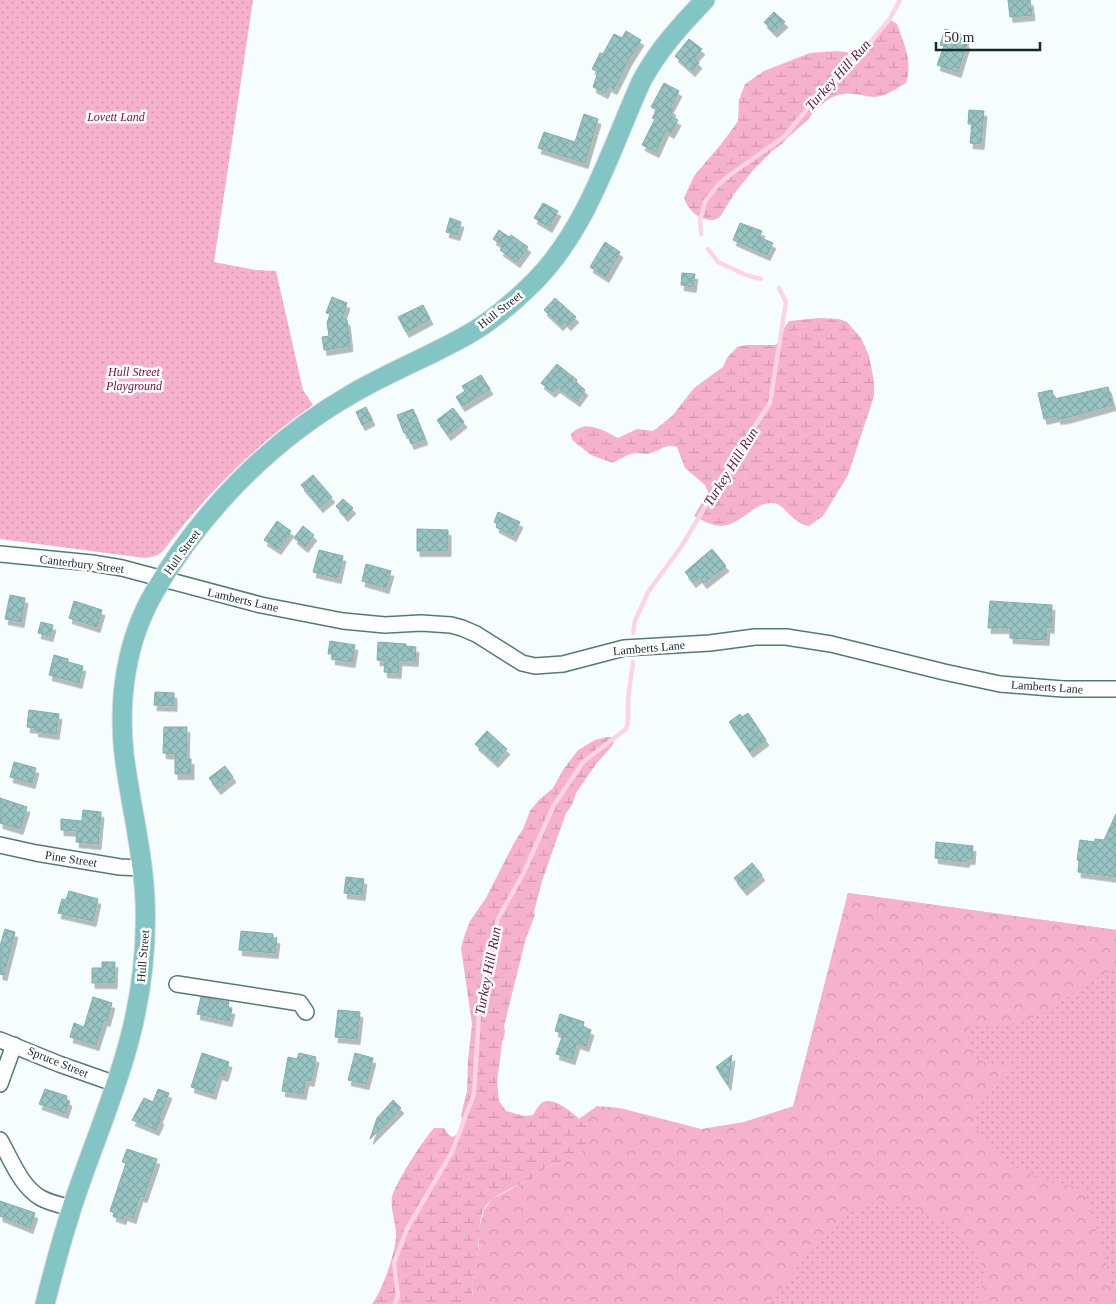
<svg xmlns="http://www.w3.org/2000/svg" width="1116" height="1304" viewBox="0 0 1116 1304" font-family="Georgia,serif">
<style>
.grass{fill:url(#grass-dots)}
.forest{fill:url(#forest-crowns)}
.wetland{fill:url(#wetland-marsh)}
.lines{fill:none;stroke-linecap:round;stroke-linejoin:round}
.stream{stroke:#fcd4e3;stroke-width:4.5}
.building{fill:url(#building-cross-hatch);stroke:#82aeac;filter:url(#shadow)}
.minor-casing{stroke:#507b79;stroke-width:18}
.major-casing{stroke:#d5d8d8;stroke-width:21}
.minor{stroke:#fff;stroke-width:15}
.major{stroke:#82c5c4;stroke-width:19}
.labels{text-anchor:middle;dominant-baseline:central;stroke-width:5;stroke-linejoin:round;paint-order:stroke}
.park-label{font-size:12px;font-style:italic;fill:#770747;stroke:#fff}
.street-label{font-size:12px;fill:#162827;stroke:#fff}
.water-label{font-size:14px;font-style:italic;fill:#62113b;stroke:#fff}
</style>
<defs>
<pattern id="grass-dots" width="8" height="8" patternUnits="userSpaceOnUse" patternTransform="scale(1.25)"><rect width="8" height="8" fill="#f6b1cc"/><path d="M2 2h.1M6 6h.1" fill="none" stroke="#d298af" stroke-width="1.8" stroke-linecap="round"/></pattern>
<pattern id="forest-crowns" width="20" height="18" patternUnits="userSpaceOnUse" patternTransform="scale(1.25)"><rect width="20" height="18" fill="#f6b1cc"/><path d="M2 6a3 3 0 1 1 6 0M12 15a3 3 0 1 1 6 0" fill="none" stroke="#d298af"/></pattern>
<pattern id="wetland-marsh" width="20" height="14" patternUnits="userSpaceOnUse" patternTransform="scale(1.25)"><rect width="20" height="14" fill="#f6b1cc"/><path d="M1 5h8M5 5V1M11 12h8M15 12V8" fill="none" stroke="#d298af"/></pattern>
<pattern id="building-cross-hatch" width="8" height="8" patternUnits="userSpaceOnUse" patternTransform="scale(1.25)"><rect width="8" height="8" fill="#98c5c3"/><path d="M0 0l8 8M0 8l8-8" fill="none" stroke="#82a9a8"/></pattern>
<filter id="shadow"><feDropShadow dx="3" dy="5.5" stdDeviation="0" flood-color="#0004"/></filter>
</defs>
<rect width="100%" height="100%" fill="#f5fefd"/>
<g class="grass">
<path d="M0,0H253L214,262L256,270L276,271L303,390L313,405C254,446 206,494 163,551L156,556L145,558L0,539Z"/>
<path d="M848,893L1116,930V1304H742Z"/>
</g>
<path class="forest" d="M848,893L1116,930V968L1093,980L1042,1014L1016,1023L995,1026L971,1024C963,1035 971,1057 983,1062C989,1065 1001,1063 1008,1063L1012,1068L1009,1075L978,1100L974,1114L976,1128L993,1147L1016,1168L1053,1183L1073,1186L1085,1192L1107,1267L1116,1304H979L984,1271L973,1248L950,1225L913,1208L877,1201L850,1212L836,1223L824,1234L768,1304H476L473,1299L472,1285L479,1246V1229L484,1210L492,1199L537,1176L543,1169L581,1153L587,1126L579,1119L597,1106L620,1108L701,1129L744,1122L794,1106Z"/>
<g class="wetland">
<path d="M889,19L897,24C904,44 913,62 906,83C897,88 885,97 874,97C867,97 861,94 854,94C832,92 826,101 811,115L809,119L787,138L783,143L772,151L754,169L734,194L720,217L714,220C699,220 689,212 684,198L694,176L722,143L738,121L739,100L745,84L764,71L810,53L836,51L863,54C875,44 879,30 889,19Z"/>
<path d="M819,318L839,319L847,322L861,338L869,356L874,381V396L848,475L823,516L809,526C790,523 785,502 771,503C765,503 758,506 753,510C729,527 722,532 694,516L708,492L705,485L685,468L677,447C664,443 658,453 647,454C644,454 641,453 639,453C629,453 621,458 613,463L591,455L572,440L571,434C585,419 603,430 618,438L637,429L652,431L656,429L673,415L694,388L723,367L727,358L737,347L746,345H775L779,342L783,330L789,321Z"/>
<path d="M607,737H616L612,746L596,764L576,793L572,805L566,813L542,881L534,912L535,915L526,938L504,1026L505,1032L502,1043L497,1082L499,1101L506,1111L524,1116L533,1115C536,1110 539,1104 543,1102C557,1096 578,1118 587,1126C588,1132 589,1139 587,1145C580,1160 557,1161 544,1169C541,1171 539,1175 535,1177C519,1187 493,1192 484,1209C477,1224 480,1243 477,1259C475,1273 468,1291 476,1304H372C382,1291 396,1252 396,1235C396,1222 390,1209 392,1197C394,1185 425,1137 434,1128H444L448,1134L452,1137L458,1134L462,1118L461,1115L467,1091L468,1061L472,1024L461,948L464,937L470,921L486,898L514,843L523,829L530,811L539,800L553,788L563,770L578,750L595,740Z"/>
</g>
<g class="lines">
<g class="stream">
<path d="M701,234L700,221L705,202L717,186L731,174L784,137L818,96L866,47L889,20L900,0"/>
<path d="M708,249L718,262L746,275L761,279"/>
<path d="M633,633L635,621L648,592L681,547L745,441L770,403L786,302L779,288"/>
<path d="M395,1304L398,1296L394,1263L407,1229L452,1152L474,1094L480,997L498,919L524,872L554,805L583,762L626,729L628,723V699L633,662"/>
</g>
</g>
<g class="building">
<path d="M1008,0H1030L1032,15L1010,17Z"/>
<path d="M774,12L785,22L774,32L764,22Z"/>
<path d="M945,29L966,36L965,42L967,43L958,72L937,65L944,46L940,45Z"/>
<path d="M626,31L641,40L629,59L614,89L608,86L605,93L593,87L598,72L592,69L600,53L603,54L614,34L622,38Z"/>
<path d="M689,39L702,49L694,58L699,63L692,71L675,56Z"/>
<path d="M664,83L679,91L670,108L673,110L670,116L678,120L671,133L666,130L656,152L642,145L655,119L652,118L657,110L651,107Z"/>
<path d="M969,110L984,111L981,144L970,143L972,124H968Z"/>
<path d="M584,114L598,119L585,163L538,148L544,132L575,142Z"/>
<path d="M543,203L558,211L549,227L534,218Z"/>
<path d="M450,218L461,222L457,235L446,232Z"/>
<path d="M740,223L762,231L759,237L773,243L767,255L733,240Z"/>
<path d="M499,230L509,237L511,235L528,247L517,262L500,250L503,246L493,239Z"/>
<path d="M605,242L620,252L606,277L590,267Z"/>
<path d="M682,273L695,274L693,287L681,285Z"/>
<path d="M332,297L347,303L342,318L347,320L350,346L324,350L322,337L329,336L327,323L330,314L326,313Z"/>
<path d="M555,298L576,317L568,325L564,321L560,325L544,310Z"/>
<path d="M423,305L430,319L406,332L398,317Z"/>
<path d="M557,364L577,380L576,382L585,390L577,401L557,387L552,392L541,383Z"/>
<path d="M481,375L490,389L462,406L456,397L465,391L462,386Z"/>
<path d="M1108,387L1113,405L1066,418L1058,419L1057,416L1044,419L1038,393L1052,390L1054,399Z"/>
<path d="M366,407L372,420L362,425L356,412Z"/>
<path d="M453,408L464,422L448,435L437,420Z"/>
<path d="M413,409L425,439L411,444L407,433H404L397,415Z"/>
<path d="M313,475L332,497L320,507L301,485Z"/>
<path d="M343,499L353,508L345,516L336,506Z"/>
<path d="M498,512L520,522L513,536L496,527L497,524L494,522Z"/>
<path d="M277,521L291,531L278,549L264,540Z"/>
<path d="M303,526L314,535L305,547L294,538Z"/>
<path d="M417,529L448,530V551H417Z"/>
<path d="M712,549L726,566L704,583L699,577L693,582L685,572Z"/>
<path d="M319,550L343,556L338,578L313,572Z"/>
<path d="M366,564L391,571L386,588L362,581Z"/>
<path d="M10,595L25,598L21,622L5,619Z"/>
<path d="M74,601L102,610L97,627L69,618Z"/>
<path d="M990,601L1052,605L1051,628L1047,627L1046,640L1010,638V628H988Z"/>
<path d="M41,622L53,625L50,636L38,633Z"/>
<path d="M330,641L355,645L352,662L332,659L333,654H328Z"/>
<path d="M378,642L406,644V646L416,647L415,661L399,660L398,673L384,672L385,661L377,660Z"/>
<path d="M54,655L68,659V662L83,666L79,683L49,675Z"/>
<path d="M155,692L174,693V706L154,705Z"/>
<path d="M29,710L59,714L56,734L35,731L36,728L27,727Z"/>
<path d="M748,713L766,740L750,752L729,722L740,714L742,717Z"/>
<path d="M164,727H187L186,759H191V774H175V754L163,753Z"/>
<path d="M487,731L507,749L495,762L475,744Z"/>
<path d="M14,762L36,768L32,783L10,777Z"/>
<path d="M225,766L233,777L218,789L209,778Z"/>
<path d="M0,798L27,807L20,829L0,823Z"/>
<path d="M83,810L101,812L98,844L76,842L77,831L61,830V819L82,821Z"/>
<path d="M1116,814V877L1078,872L1079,861L1077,860L1080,840L1095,842V839L1104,840Z"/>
<path d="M936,842L973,846L972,859H967L966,862L935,858Z"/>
<path d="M752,863L762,875L744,890L734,878Z"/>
<path d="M346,877L364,879L362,895L344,893Z"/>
<path d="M69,891L98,899L93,921L58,913L62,899L66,900Z"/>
<path d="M5,929L15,932L4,975L0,974V946Z"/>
<path d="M241,931L273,934V938H277L275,953L239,950Z"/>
<path d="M102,962H115L114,983H92V968H102Z"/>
<path d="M93,997L112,1003L107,1021L104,1020L96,1045L70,1037L74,1023L84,1027Z"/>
<path d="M201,997L229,1002L228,1008L232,1009L229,1021L197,1014Z"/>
<path d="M338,1010L360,1012L357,1039L335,1037Z"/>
<path d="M560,1014L584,1022L583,1027L591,1030L586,1046L577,1043L572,1059L556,1054L563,1034L555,1031Z"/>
<path d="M202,1053L229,1062L225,1076L219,1074L213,1094L191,1087Z"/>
<path d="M299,1053L316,1057L311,1081L306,1080L303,1094L282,1091L288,1057L297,1059Z"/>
<path d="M355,1053L373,1058L366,1084L348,1080Z"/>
<path d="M732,1055L728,1085L716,1067Z"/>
<path d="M45,1089L67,1096L66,1099L69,1101L65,1113L39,1104Z"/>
<path d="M158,1089L169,1093L159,1118L161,1119L156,1130L132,1120L144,1098L153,1102Z"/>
<path d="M393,1100L401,1108L370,1139L377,1118Z"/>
<path d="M127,1149L157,1159L144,1197L140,1196L133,1218L124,1215L123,1219L113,1216L114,1213L110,1211L126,1163L122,1162Z"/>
<path d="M0,1201L35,1213L30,1228L0,1216Z"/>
</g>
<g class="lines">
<g class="minor-casing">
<g id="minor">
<path d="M0,554L92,563L122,568L261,605L343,621L385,625L421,623L451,625L462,628L476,634L522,663L535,666L563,664L624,648L710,643L755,637H786L831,644L944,672L1000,684L1063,689H1116"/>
<path d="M0,845L36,853L120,867L142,868"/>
<path d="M177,984L300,1003L306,1012"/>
<path d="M0,1040L59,1064L116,1084"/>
<path d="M0,1084L14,1045"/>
<path d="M0,1140C11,1159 21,1187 41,1198C50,1203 61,1205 71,1208"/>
</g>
</g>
<g class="major-casing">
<path id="major" d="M45,1304C55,1264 66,1223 80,1184C96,1138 115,1093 128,1045C141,998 147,948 145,900C143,851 130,803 124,754C118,699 126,640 155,591C201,512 270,441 350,395C390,371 434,355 474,331C497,317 517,299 536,280C589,225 611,148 642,80C659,49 681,25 705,0"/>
</g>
<use href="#minor" class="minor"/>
<use href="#major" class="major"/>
</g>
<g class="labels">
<g class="park-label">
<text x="116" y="117">Lovett Land</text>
<text x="134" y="372">Hull Street<tspan x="134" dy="14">Playground</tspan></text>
</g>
<g class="street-label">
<text transform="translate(500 310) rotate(-38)">Hull Street</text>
<text transform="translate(182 552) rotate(-54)">Hull Street</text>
<text transform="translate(82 564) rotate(7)">Canterbury Street</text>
<text transform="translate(243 600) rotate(13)">Lamberts Lane</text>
<text transform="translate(649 648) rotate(-5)">Lamberts Lane</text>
<text transform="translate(1047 687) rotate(4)">Lamberts Lane</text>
<text transform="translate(71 859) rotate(9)">Pine Street</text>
<text transform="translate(143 956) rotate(-85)">Hull Street</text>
<text transform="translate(58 1062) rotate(22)">Spruce Street</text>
</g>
<g class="water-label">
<text transform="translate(838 75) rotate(-48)">Turkey Hill Run</text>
<text transform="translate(731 467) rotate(-58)">Turkey Hill Run</text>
<text transform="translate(488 971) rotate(-79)">Turkey Hill Run</text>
</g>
</g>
<path d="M936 42v8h104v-8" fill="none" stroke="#162827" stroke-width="2.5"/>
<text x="944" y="42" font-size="15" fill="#162827" stroke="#ffffff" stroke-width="4" paint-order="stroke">50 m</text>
</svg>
